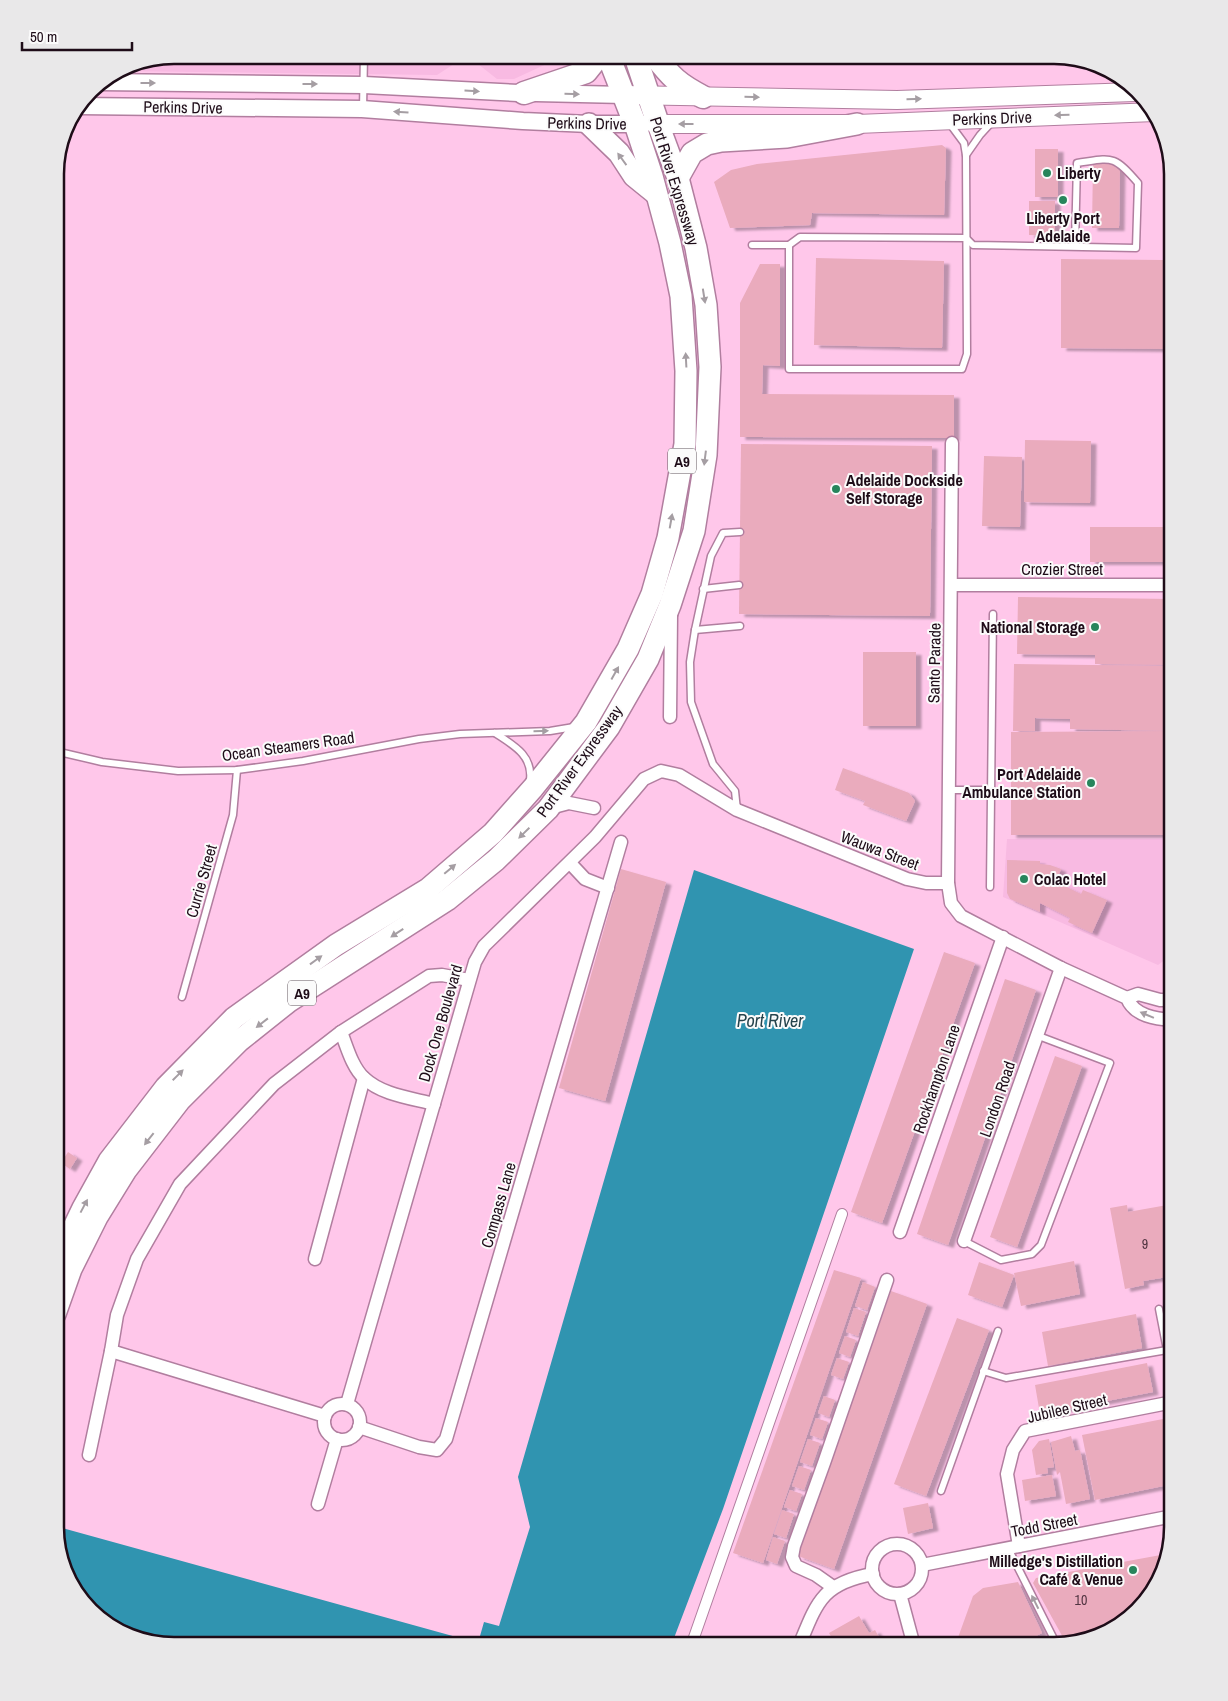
<svg xmlns="http://www.w3.org/2000/svg" width="1228" height="1701" viewBox="0 0 1228 1701" font-family="'Archivo Narrow',sans-serif">
<style>
.built{fill:#f8bae2}
.water{fill:#3094b0}
.building{fill:#eaabbd;filter:url(#shadow)}
.lines{fill:none;stroke-linecap:round;stroke-linejoin:round}
.service-casing{stroke:#b17e9f;stroke-width:9}
.pedestrian-casing{stroke:#b17e9f;stroke-width:12}
.minor-casing{stroke:#b17e9f;stroke-width:15}
.tertiary-casing{stroke:#b17e9f;stroke-width:19}
.secondary-casing{stroke:#b17e9f;stroke-width:20}
.trunk-casing{stroke:#b17e9f;stroke-width:24}
.motorway-casing{stroke:#b17e9f;stroke-width:25}
.service{stroke:#fff;stroke-width:6}
.pedestrian{stroke:#fff;stroke-width:10}
.minor{stroke:#fff;stroke-width:12}
.tertiary{stroke:#fff;stroke-width:16}
.secondary{stroke:#fff;stroke-width:18}
.trunk{stroke:#fff;stroke-width:21}
.motorway{stroke:#fff;stroke-width:22}
.oneway{fill:#a59ea3}
.poi-dot{fill:#28855c;stroke:#fbfbfb;stroke-width:2}
.labels{text-anchor:middle;dominant-baseline:central;stroke-width:4;stroke-linejoin:round;paint-order:stroke}
.number-label{font-size:14px;fill:#513441}
.shield{fill:#fbfbfb;stroke:#60545c;stroke-width:1}
.shield-label{font-size:15px;font-weight:bold;fill:#1e0c18}
.street-label{font-size:16px;fill:#1e0c18;stroke:#fbfbfb}
.poi-label{font-size:16px;font-weight:bold;fill:#1e0c18;stroke:#fbfbfb;text-anchor:start}
.water-label{font-size:18px;font-style:italic;fill:#26444d;stroke:#fbfbfb}
.rim{fill:none;stroke:#1e0c18;stroke-width:2.5}
</style>
<defs>
<filter id="shadow"><feDropShadow dx="5.5" dy="3" stdDeviation="1" flood-color="#0004"/></filter>
</defs>
<rect width="100%" height="100%" fill="#ffc7ea"/>
<g class="built">
<path d="M174,55H566L514,79H497L478,64H454L437,75L117,71L129,64Z"/>
<path d="M1007,839H1170V956L1158,965L1003,897Z"/>
</g>
<path class="water" d="M694,870L914,949L723,1509L671,1646H166L114,1630L71,1587L55,1526L478,1643L484,1622L499,1626L530,1527L518,1477Z"/>
<g class="building">
<path d="M776,55H906V57L776,59Z"/>
<path d="M942,145L946,148L944,215L812,213L810,225L730,228L714,182L731,170L757,164Z"/>
<rect x="1035" y="149" width="23" height="48"/>
<path d="M1093,163H1120L1119,228H1092Z"/>
<path d="M1029,201H1055V236L1029,235Z"/>
<path d="M816,258L944,261L942,348L814,345Z"/>
<path d="M1061,259L1165,260L1164,300H1171L1170,349L1061,348Z"/>
<path d="M760,264H780V366L763,365L762,394L954,395V438L740,437V303Z"/>
<path d="M1025,440L1091,441L1090,503L1024,502Z"/>
<path d="M741,444L932,446L930,616L739,614Z"/>
<path d="M984,456L1022,457L1020,527L982,526Z"/>
<rect x="1090" y="527" width="77" height="35"/>
<path d="M1018,597L1173,599L1172,665L1095,664V655L1017,654Z"/>
<rect x="863" y="652" width="53" height="74"/>
<path d="M1014,664L1172,666L1171,731L1070,729V719L1035,718V731H1013Z"/>
<path d="M1172,731V835H1011V732Z"/>
<path d="M843,768L909,793L915,801L906,821L863,805L865,801L835,790Z"/>
<path d="M1007,860L1040,861V864L1050,865L1061,869L1056,882L1081,894L1083,890L1107,900L1092,933L1068,922L1070,918L1040,903V912L1010,899L1007,893Z"/>
<path d="M621,869L666,882L605,1101L559,1088Z"/>
<path d="M944,952L975,963L882,1223L851,1212Z"/>
<path d="M1005,979L1036,990L948,1245L917,1234Z"/>
<path d="M1055,1056L1082,1066L1017,1247L990,1237Z"/>
<path d="M68,1152L77,1158L70,1169L61,1163Z"/>
<path d="M1173,1204V1276L1143,1281L1144,1285L1125,1289L1110,1208L1127,1205L1128,1212Z"/>
<path d="M1074,1261L1080,1294L1021,1306L1014,1273Z"/>
<path d="M979,1262L1014,1275L1002,1307L968,1295Z"/>
<path d="M834,1270L861,1278L763,1563L733,1553Z"/>
<path d="M863,1282L875,1287L867,1310L855,1306Z"/>
<path d="M891,1291L927,1304L834,1569L798,1556Z"/>
<path d="M854,1308L866,1312L858,1336L846,1332Z"/>
<path d="M1136,1314L1142,1348L1048,1366L1042,1332Z"/>
<path d="M957,1318L989,1330L926,1496L894,1484Z"/>
<path d="M845,1336L856,1340L850,1357L839,1353Z"/>
<path d="M837,1358L849,1362L843,1379L831,1375Z"/>
<path d="M1147,1363L1153,1392L1040,1414L1035,1385Z"/>
<path d="M824,1396L835,1400L829,1417L818,1413Z"/>
<path d="M1173,1417V1484L1095,1500L1082,1435Z"/>
<path d="M816,1418L828,1422L822,1439L810,1435Z"/>
<path d="M1071,1436L1075,1451L1080,1450L1090,1499L1066,1504L1060,1472L1057,1475L1051,1442Z"/>
<path d="M808,1439L820,1443L812,1466L800,1462Z"/>
<path d="M1049,1439L1054,1467L1047,1468L1048,1473L1036,1475L1032,1450L1039,1441Z"/>
<path d="M799,1466L811,1470L804,1490L792,1486Z"/>
<path d="M1052,1475L1056,1496L1025,1501L1022,1480Z"/>
<path d="M790,1490L802,1494L796,1511L784,1507Z"/>
<path d="M928,1503L933,1528L908,1534L903,1508Z"/>
<path d="M782,1510L794,1514L786,1538L774,1534Z"/>
<path d="M773,1537L785,1541L777,1564L766,1560Z"/>
<path d="M1166,1554L1157,1586L1125,1618L1091,1636L1066,1643L1033,1583L1036,1578Z"/>
<path d="M1018,1582L1042,1633L1016,1646H955L973,1596L983,1588Z"/>
<path d="M859,1616L869,1633L875,1630L884,1646H822L833,1640L829,1633Z"/>
</g>
<g class="lines">
<g class="service-casing">
<g id="service">
<path d="M363,109L364,55"/>
<path d="M966,155L980,135L991,123"/>
<path d="M752,245H789L800,237L966,238L973,245L1136,248L1138,183C1113,154 1112,158 1077,163L1075,245"/>
<path d="M789,245V369H962L967,354L966,155L964,143L950,124"/>
<path d="M703,589L739,585"/>
<path d="M695,630L740,626"/>
<path d="M495,733C513,745 533,755 530,780"/>
<path d="M55,751L102,762L178,771L237,770L303,761L419,739L460,734L550,731L574,727"/>
<path d="M949,790H991"/>
<path d="M737,810L735,791L713,764L691,702L690,662L695,630L711,556L723,533L740,532"/>
<path d="M990,887L993,614"/>
<path d="M182,997L233,815L237,770"/>
<path d="M964,1241L1001,1260L1032,1254L1041,1245L1110,1063L1036,1035"/>
<path d="M1159,1309L1173,1381"/>
<path d="M983,1371L1006,1378L1167,1350"/>
<path d="M941,1491L998,1331"/>
<path d="M1008,1548L1057,1645"/>
</g>
</g>
<g class="pedestrian-casing">
<path id="pedestrian" d="M691,1646L842,1214"/>
</g>
<g class="minor-casing">
<g id="minor">
<path d="M952,443L948,883L951,903L961,916L1061,968L1127,998C1134,1016 1156,1019 1173,1020"/>
<path d="M952,585H1173"/>
<path d="M670,717L671,615"/>
<path d="M550,808L569,803L594,808"/>
<path d="M570,863L585,879L608,888"/>
<path d="M1127,998L1138,994L1160,1000H1173"/>
<path d="M341,1032C347,1047 352,1067 364,1078C382,1095 411,1098 434,1104"/>
<path d="M900,1232L1003,937"/>
<path d="M964,1241L1061,968"/>
<path d="M315,1259L364,1078"/>
<path d="M111,1351L325,1416"/>
<path d="M347,1404L475,962L484,946L595,837L644,779L661,771L679,775L737,810L907,879L926,883H948"/>
<circle cx="342" cy="1422" r="18"/>
<path d="M359,1427L419,1447L437,1450L446,1439L621,842"/>
<path d="M89,1455L111,1351L117,1315L137,1259L180,1184L274,1084L341,1032L429,976L442,975L469,980"/>
<path d="M318,1504L337,1439"/>
<circle cx="897" cy="1569" r="25"/>
<path d="M1019,1546L1007,1474L1013,1450L1025,1431L1173,1402"/>
<path d="M922,1565L1173,1516"/>
<path d="M833,1587L816,1575L796,1566L792,1557L794,1546L824,1463L887,1280"/>
<path d="M900,1594L914,1646"/>
<path d="M799,1646C817,1602 822,1583 873,1574"/>
</g>
</g>
<g class="tertiary-casing">
<g id="tertiary">
<path d="M99,82L364,85L518,93"/>
<path d="M536,93L624,95"/>
<path d="M79,106L362,109L523,121L589,124H644"/>
</g>
</g>
<g class="secondary-casing">
<g id="secondary">
<path d="M624,95L897,100L1135,92"/>
<path d="M658,124H857L1155,112"/>
</g>
</g>
<g class="trunk-casing">
<g id="trunk">
<path d="M589,124L619,153L634,176L655,193"/>
<path d="M678,178L692,153L707,144L721,141L787,137L857,124"/>
<path d="M55,1266L83,1208L109,1161L166,1087L234,1018L336,945L428,889L493,833L533,788L586,722L628,649L652,594L668,538L685,444L686,371L681,296L670,243L652,176L635,124"/>
<path d="M55,1314L71,1269L97,1217L126,1170L180,1100L239,1041L288,1002L447,900L496,860L548,809L609,727L648,659L670,605L694,531L706,455L710,367L706,305L696,248L678,178L658,124"/>
</g>
</g>
<g class="motorway-casing">
<g id="motorway">
<path d="M608,55L635,124"/>
<path d="M635,55L658,124"/>
<path d="M654,55C671,77 678,84 703,97"/>
<path d="M524,93L586,72L594,62V55"/>
</g>
</g>
<use href="#service" class="service"/>
<use href="#pedestrian" class="pedestrian"/>
<use href="#minor" class="minor"/>
<use href="#tertiary" class="tertiary"/>
<use href="#secondary" class="secondary"/>
<use href="#trunk" class="trunk"/>
<use href="#motorway" class="motorway"/>
</g>
<defs><path id="oneway-solid" d="M-6-.8H1V-3.2L6.5 0L1 3.2V.8H-6Z" transform="scale(1.25)"/></defs>
<g class="oneway">
<use href="#oneway-solid" transform="translate(148 83)"/>
<use href="#oneway-solid" transform="translate(310 84)"/>
<use href="#oneway-solid" transform="translate(472 91) rotate(3)"/>
<use href="#oneway-solid" transform="translate(572 94) rotate(1)"/>
<use href="#oneway-solid" transform="translate(752 97) rotate(1)"/>
<use href="#oneway-solid" transform="translate(914 99) rotate(-2)"/>
<use href="#oneway-solid" transform="translate(401 112) rotate(-176)"/>
<use href="#oneway-solid" transform="translate(1062 115) rotate(178)"/>
<use href="#oneway-solid" transform="translate(686 124) rotate(180)"/>
<use href="#oneway-solid" transform="translate(622 159) rotate(-126)"/>
<use href="#oneway-solid" transform="translate(704 296) rotate(81)"/>
<use href="#oneway-solid" transform="translate(686 360) rotate(-93)"/>
<use href="#oneway-solid" transform="translate(705 458) rotate(97)"/>
<use href="#oneway-solid" transform="translate(671 521) rotate(-80)"/>
<use href="#oneway-solid" transform="translate(615 673) rotate(-61)"/>
<use href="#oneway-solid" transform="translate(541 731) rotate(-1)"/>
<use href="#oneway-solid" transform="translate(524 833) rotate(136)"/>
<use href="#oneway-solid" transform="translate(450 869) rotate(-40)"/>
<use href="#oneway-solid" transform="translate(397 933) rotate(147)"/>
<use href="#oneway-solid" transform="translate(316 960) rotate(-36)"/>
<use href="#oneway-solid" transform="translate(1147 1015) rotate(-157)"/>
<use href="#oneway-solid" transform="translate(262 1023) rotate(142)"/>
<use href="#oneway-solid" transform="translate(178 1075) rotate(-45)"/>
<use href="#oneway-solid" transform="translate(149 1139) rotate(128)"/>
<use href="#oneway-solid" transform="translate(84 1206) rotate(-62)"/>
<use href="#oneway-solid" transform="translate(1035 1602) rotate(-117)"/>
</g>
<g class="poi-dot">
<circle cx="1047" cy="173" r="5"/>
<circle cx="1063" cy="200" r="5"/>
<circle cx="836" cy="489" r="5"/>
<circle cx="1095" cy="627" r="5"/>
<circle cx="1091" cy="783" r="5"/>
<circle cx="1024" cy="879" r="5"/>
<circle cx="1133" cy="1570" r="5"/>
</g>
<g class="labels">
<g class="number-label">
<text x="1145" y="1244">9</text>
<text x="1081" y="1600">10</text>
</g>
<g class="shield">
<rect x="668" y="448.5" width="28" height="25" rx="4"/>
<rect x="288" y="980.5" width="28" height="25" rx="4"/>
</g>
<g class="shield-label">
<text x="682" y="461">A9</text>
<text x="302" y="993">A9</text>
</g>
<g class="street-label">
<text transform="translate(183 107) rotate(1)">Perkins Drive</text>
<text transform="translate(992 118) rotate(-2)">Perkins Drive</text>
<text transform="translate(587 123) rotate(1)">Perkins Drive</text>
<text transform="translate(675 181) rotate(73)">Port River Expressway</text>
<text x="1062" y="569">Crozier Street</text>
<text transform="translate(934 663) rotate(-89)">Santo Parade</text>
<text transform="translate(288 746) rotate(-8)">Ocean Steamers Road</text>
<text transform="translate(579 761) rotate(-54)">Port River Expressway</text>
<text transform="translate(880 850) rotate(21)">Wauwa Street</text>
<text transform="translate(201 881) rotate(-74)">Currie Street</text>
<text transform="translate(440 1023) rotate(-74)">Dock One Boulevard</text>
<text transform="translate(936 1079) rotate(-71)">Rockhampton Lane</text>
<text transform="translate(997 1099) rotate(-71)">London Road</text>
<text transform="translate(498 1205) rotate(-74)">Compass Lane</text>
<text transform="translate(1067 1408) rotate(-13)">Jubilee Street</text>
<text transform="translate(1044 1525) rotate(-11)">Todd Street</text>
</g>
<g class="poi-label">
<text x="1057" y="173">Liberty</text>
<text x="1063" y="218" text-anchor="middle">Liberty Port<tspan x="1063" dy="18">Adelaide</tspan></text>
<text x="846" y="480">Adelaide Dockside<tspan x="846" dy="18">Self Storage</tspan></text>
<text x="1085" y="627" text-anchor="end">National Storage</text>
<text x="1081" y="774" text-anchor="end">Port Adelaide<tspan x="1081" dy="18">Ambulance Station</tspan></text>
<text x="1034" y="879">Colac Hotel</text>
<text x="1123" y="1561" text-anchor="end">Milledge's Distillation<tspan x="1123" dy="18">Café &amp; Venue</tspan></text>
</g>
<g class="water-label">
<text x="770" y="1020">Port River</text>
</g>
</g>
<path d="M0 0H1228V1701H0ZM174 64H1054A110 110 0 0 1 1164 174V1527A110 110 0 0 1 1054 1637H174A110 110 0 0 1 64 1527V174A110 110 0 0 1 174 64Z" fill="#e9e8e9" fill-rule="evenodd"/>
<path class="rim" d="M174 64H1054A110 110 0 0 1 1164 174V1527A110 110 0 0 1 1054 1637H174A110 110 0 0 1 64 1527V174A110 110 0 0 1 174 64Z"/>
<path d="M22 42v8h110v-8" fill="none" stroke="#1e0c18" stroke-width="2.5"/>
<text x="30" y="42" font-size="15" fill="#1e0c18" stroke="#fbfbfb" stroke-width="4" paint-order="stroke">50 m</text>
</svg>
